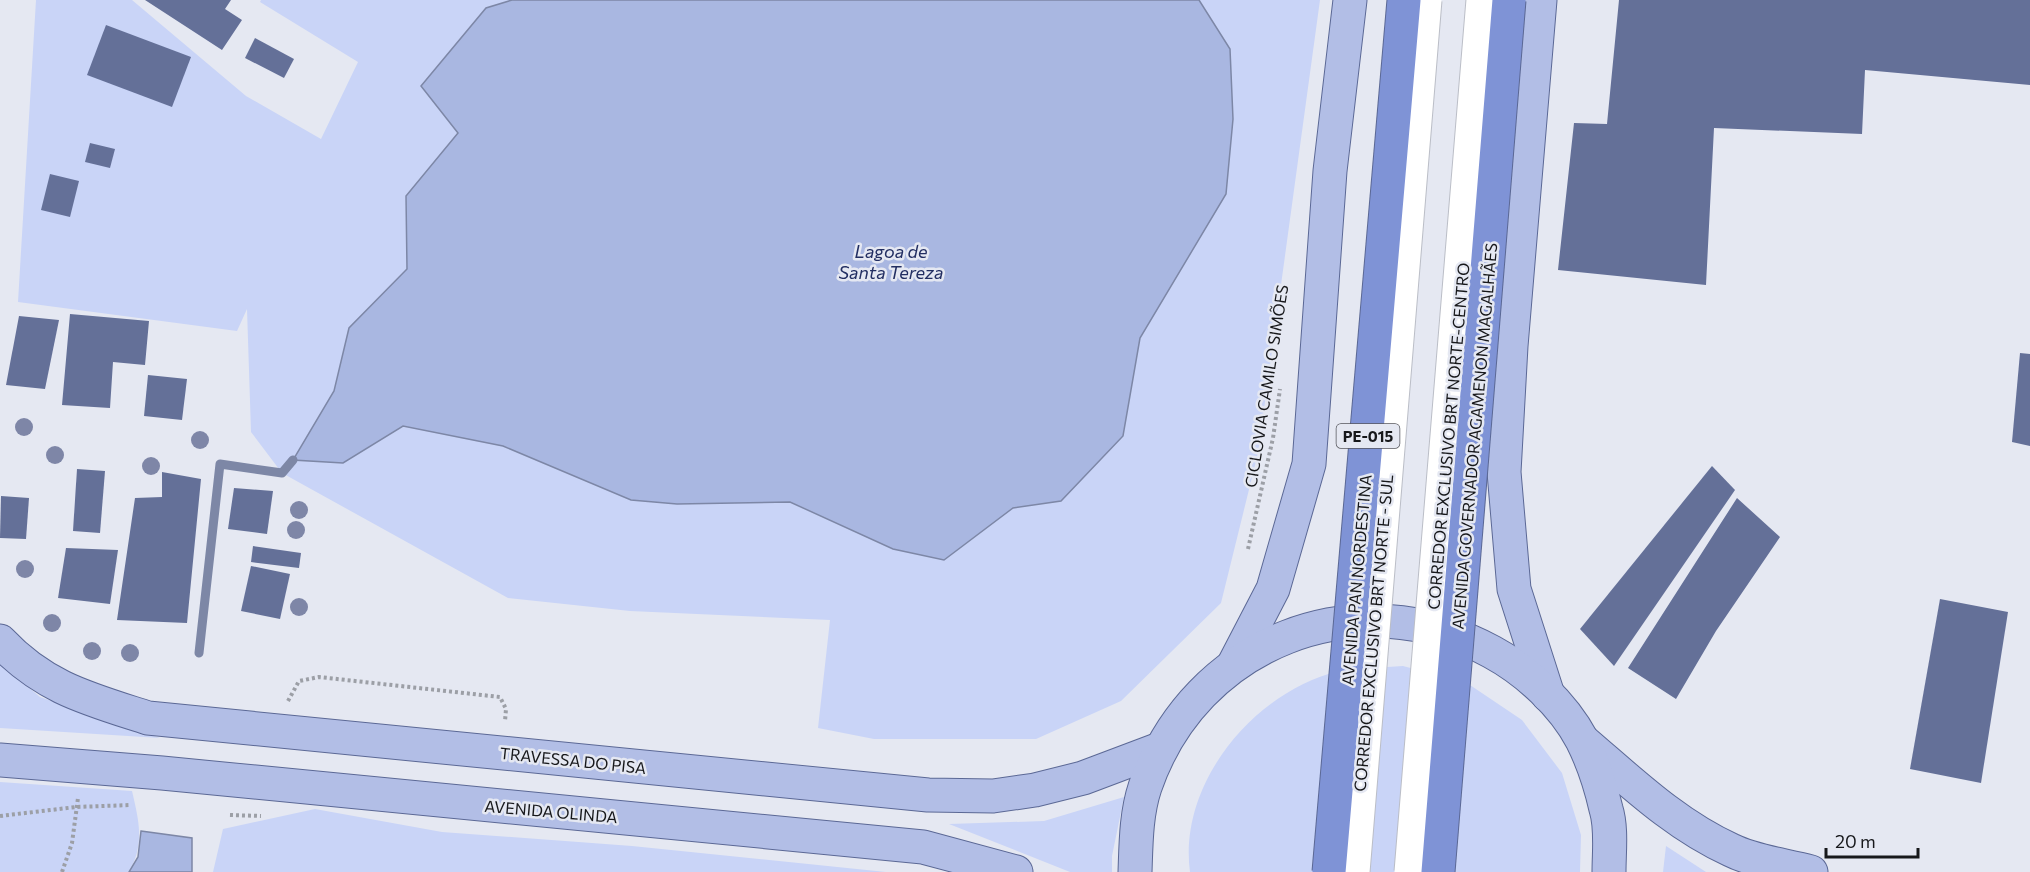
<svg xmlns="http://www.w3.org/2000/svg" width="2030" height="872" viewBox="0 0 2030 872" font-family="Commissioner,sans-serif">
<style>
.green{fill:#c9d4f7}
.water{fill:#a9b7e1;stroke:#7d87a6;stroke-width:1.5}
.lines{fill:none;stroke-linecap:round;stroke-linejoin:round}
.stream{stroke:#7d87a6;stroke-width:9}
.building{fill:#647098}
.major-casing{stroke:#5b6895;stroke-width:35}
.path{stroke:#9c9fa6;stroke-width:4;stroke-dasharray:3 3;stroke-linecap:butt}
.major{stroke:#b2bee6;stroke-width:33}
.minor-bridge-casing{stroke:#bbbec7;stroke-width:35;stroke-linecap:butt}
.highway-bridge-casing{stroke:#5b6895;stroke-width:35;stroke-linecap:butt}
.minor-bridge{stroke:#fff;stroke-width:33}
.highway-bridge{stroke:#7f93d6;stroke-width:33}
.tree{fill:#7e86a7}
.labels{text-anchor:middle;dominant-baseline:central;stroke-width:5;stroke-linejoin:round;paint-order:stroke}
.shield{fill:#e5e8f2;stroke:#55565c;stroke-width:1.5}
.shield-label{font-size:15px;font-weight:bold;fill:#17181b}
.street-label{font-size:16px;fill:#17181b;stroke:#e5e8f2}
.water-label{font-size:18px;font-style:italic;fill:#222e62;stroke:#e5e8f2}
</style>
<rect width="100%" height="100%" fill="#e5e8f2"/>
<g class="green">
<path d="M36,0H132L246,96L321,139L358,62L260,2L261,0H1320L1258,453L1221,603L1121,701L1036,739H874L818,728L830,620L630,611L508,598L282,473L251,432L247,309L237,331L18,302Z"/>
<path d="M0,663L40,697L160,738L0,728Z"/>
<path d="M1403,666L1467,683L1522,720L1562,773L1581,835L1580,872H1190C1178,783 1254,692 1339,671C1359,666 1383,668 1403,666Z"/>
<path d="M0,782L132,791C139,821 145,844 129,872H0Z"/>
<path d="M1124,797L1112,856V872H1070L949,824L1044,821Z"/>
<path d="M315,809L442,832L632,846L886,872H213L223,829Z"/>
<path d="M1666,846L1706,872H1663Z"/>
</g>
<g class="water">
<path d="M512,0H1199L1230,49L1233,119L1226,194L1140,338L1123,436L1061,501L1013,508L944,560L893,549L790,502L677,504L631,500L503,446L403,426L343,463L293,460L334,391L349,328L407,269L406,196L458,133L421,86L486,8Z"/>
<path d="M141,831L192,838V872H129L138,857Z"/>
</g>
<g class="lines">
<path class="stream" d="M199,653L220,464L282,473L293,460"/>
</g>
<g class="building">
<path d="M145,0H231L225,9L242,20L222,50Z"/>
<path d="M1619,0H2030V85L1865,70L1862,134L1714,128L1706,285L1558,270L1574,123L1607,124Z"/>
<path d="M106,25L191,57L172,107L87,75Z"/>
<path d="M255,38L294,59L284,78L245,58Z"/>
<path d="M90,143L115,149L110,168L85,162Z"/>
<path d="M50,174L79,181L70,217L41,210Z"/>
<path d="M70,314L149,321L145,365L113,362L110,408L62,405Z"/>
<path d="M19,316L59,320L45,389L6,385Z"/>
<path d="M2020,353L2030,354V446L2012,442Z"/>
<path d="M148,375L187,379L182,420L144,416Z"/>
<path d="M1712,466L1735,490L1614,666L1580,629Z"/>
<path d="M77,469L105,471L100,533L73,531Z"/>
<path d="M162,472L201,479L187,623L117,620L135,498L162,497Z"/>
<path d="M234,488L273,491L267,534L228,529Z"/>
<path d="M1,496L29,498L26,539L0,538Z"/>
<path d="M1737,498L1780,537L1716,631L1676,699L1628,668Z"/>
<path d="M253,546L301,553L299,568L251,562Z"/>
<path d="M66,548L118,550L110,604L58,598Z"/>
<path d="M251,566L290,574L280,619L241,611Z"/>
<path d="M1940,599L2008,612L1981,783L1910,769Z"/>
</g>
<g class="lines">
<g class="major-casing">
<g id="major">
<path d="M1540,0L1511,346L1504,472L1514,589L1548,695"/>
<path d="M0,641C44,688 89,699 148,718L928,795L993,796L1035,790L1083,778L1160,749"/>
<path d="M1234,664L1273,589L1309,464L1330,171L1350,0"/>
<path d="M1583,741C1630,781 1674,824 1731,850C1755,862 1786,865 1811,872"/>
<path d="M0,760L162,773L923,847L1016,872"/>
<path d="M1135,872C1136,844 1136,814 1145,787C1195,641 1358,578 1492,652C1527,671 1563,704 1582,740C1592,760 1601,787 1606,809C1612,828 1609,852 1609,872"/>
</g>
</g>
<g class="path">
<path d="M1248,549L1273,438L1280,389"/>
<path d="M288,701L299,681L319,677L500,697L506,709L505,721"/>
<path d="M230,815L261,816"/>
<path d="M0,816L76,807L131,805"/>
<path d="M62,872L72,843L78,798"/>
</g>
<use href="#major" class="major"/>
<g class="minor-bridge-casing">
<g id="minor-bridge">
<path d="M1353,872L1425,0"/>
<path d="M1411,872L1483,0"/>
</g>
</g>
<g class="highway-bridge-casing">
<g id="highway-bridge">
<path d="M1329,872L1404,0"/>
<path d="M1438,872L1509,0"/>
</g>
</g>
<use href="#minor-bridge" class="minor-bridge"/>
<use href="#highway-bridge" class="highway-bridge"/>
</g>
<g class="tree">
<circle cx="24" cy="427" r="9"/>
<circle cx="200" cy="440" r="9"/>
<circle cx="55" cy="455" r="9"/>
<circle cx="151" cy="466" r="9"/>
<circle cx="299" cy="510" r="9"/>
<circle cx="296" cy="530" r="9"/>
<circle cx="25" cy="569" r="9"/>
<circle cx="299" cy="607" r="9"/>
<circle cx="52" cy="623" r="9"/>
<circle cx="92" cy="651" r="9"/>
<circle cx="130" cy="653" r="9"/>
</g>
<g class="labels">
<rect class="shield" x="1336.5" y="424" width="63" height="24" rx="4.5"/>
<g class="shield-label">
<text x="1368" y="436">PE-015</text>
</g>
<g class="street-label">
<text transform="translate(1266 386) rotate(-81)">CICLOVIA CAMILO SIMÕES</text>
<text transform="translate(1448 436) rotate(-85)">CORREDOR EXCLUSIVO BRT NORTE-CENTRO</text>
<text transform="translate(1474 436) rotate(-85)">AVENIDA GOVERNADOR AGAMENON MAGALHÃES</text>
<text transform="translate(1356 580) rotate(-85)">AVENIDA PAN NORDESTINA</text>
<text transform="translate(1373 633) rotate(-85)">CORREDOR EXCLUSIVO BRT NORTE - SUL</text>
<text transform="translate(573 760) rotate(6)">TRAVESSA DO PISA</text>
<text transform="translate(551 811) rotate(5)">AVENIDA OLINDA</text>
</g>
<g class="water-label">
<text x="891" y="251">Lagoa de<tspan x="891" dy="21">Santa Tereza</tspan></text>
</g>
</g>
<path d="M1826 848v9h92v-9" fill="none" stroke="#17181b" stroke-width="3"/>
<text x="1835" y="848" font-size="18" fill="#17181b" stroke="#e5e8f2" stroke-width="4.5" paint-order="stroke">20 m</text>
</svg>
